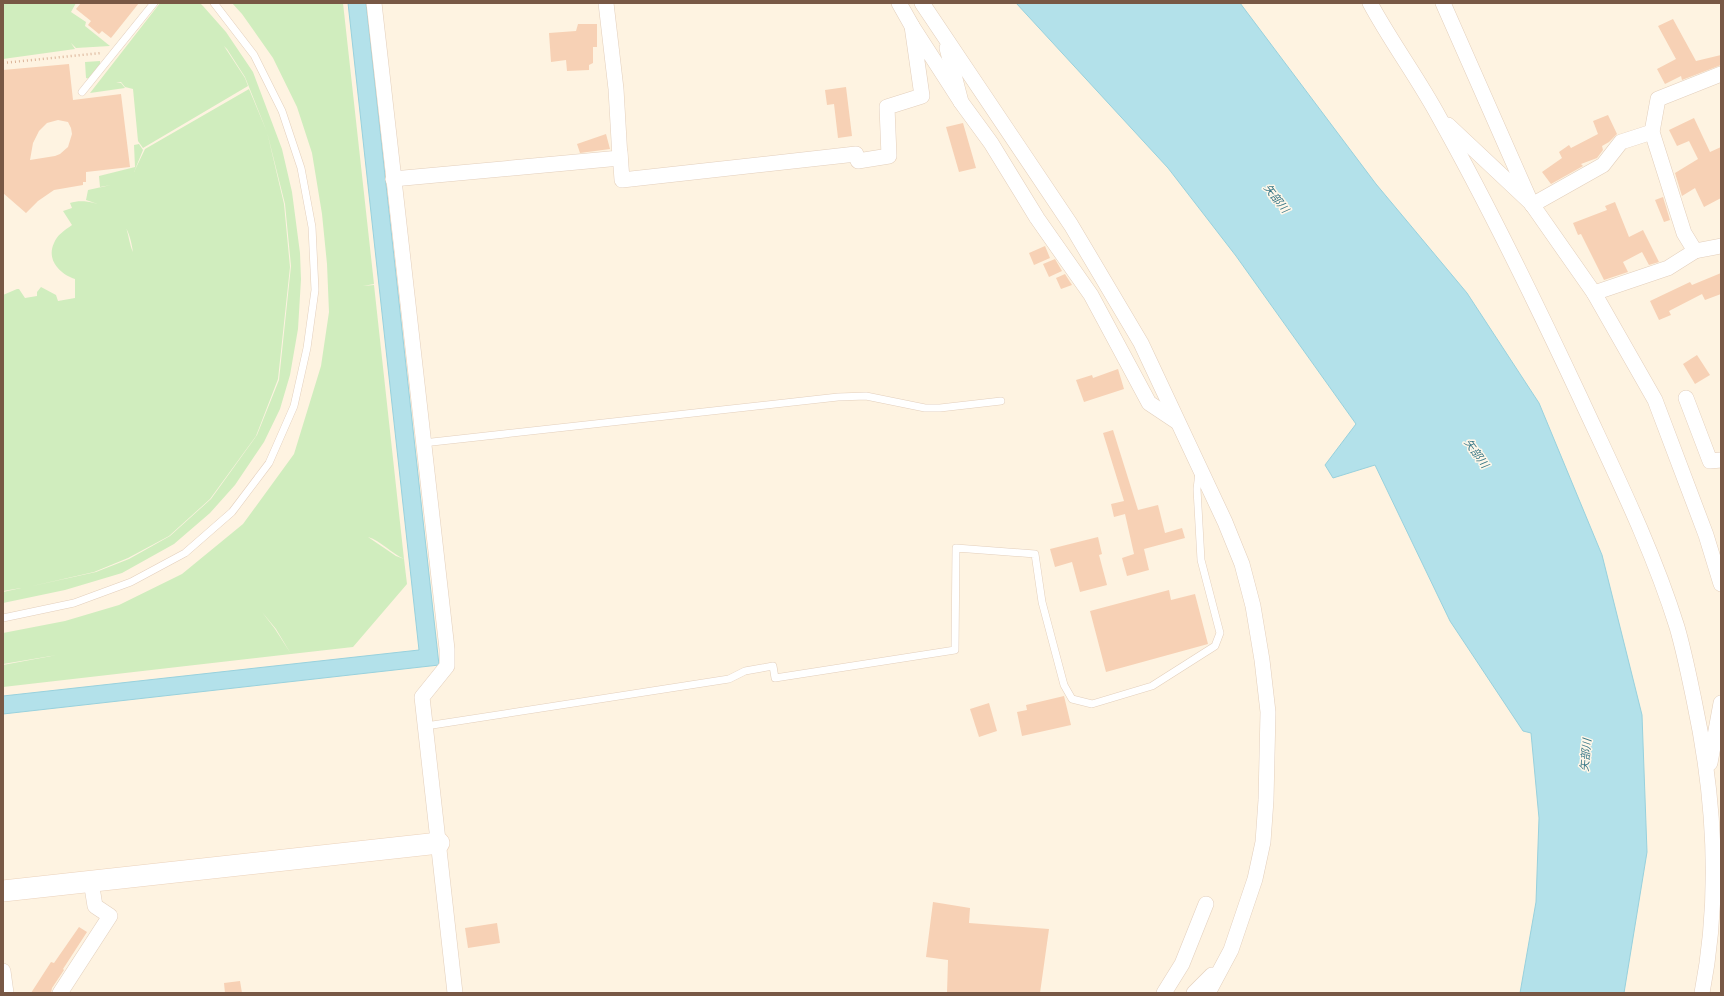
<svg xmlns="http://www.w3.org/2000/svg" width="1724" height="996" viewBox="0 0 1724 996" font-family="'Noto Sans','Noto Sans JP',sans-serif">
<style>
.green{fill:#d0edbe}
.water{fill:#b3e1ea;stroke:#98d1dd}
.building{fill:#f7d1b5;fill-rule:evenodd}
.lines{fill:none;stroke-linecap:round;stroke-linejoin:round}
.lane-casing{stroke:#e3cfbc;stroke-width:8}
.street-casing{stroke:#e3cfbc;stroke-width:16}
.secondary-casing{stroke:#ebd2bb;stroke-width:22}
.path{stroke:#dbb499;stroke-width:2.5;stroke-dasharray:1 3;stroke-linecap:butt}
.lane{stroke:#fff;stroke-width:7}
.street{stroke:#fff;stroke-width:15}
.secondary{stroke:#fff;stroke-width:21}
.labels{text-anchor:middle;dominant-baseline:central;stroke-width:3;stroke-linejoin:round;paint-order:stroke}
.water-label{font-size:11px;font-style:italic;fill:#3a7887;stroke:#fff7e9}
</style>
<rect width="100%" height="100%" fill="#fef3e1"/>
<g class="green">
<path d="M3,3H76L71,12L86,22L85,26L110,46L76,48L71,43L75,49L3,59Z"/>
<path d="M160,3H200L203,6L226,32L253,72L282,149L292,192L300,253L301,279L298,329L290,375L280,409L264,442L235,485L210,513L174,544L122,573L65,590L3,603V592L21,588L3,591V295L17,289H19L25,298L37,296V292L41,287L56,295L58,301L75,298V279C60,274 46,260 54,243C57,235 65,230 72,225L63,211L72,208L70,203C89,197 115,208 125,225C129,234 129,244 133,252C129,221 115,209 86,200L88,190L111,185L100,187L99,176L135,167L134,145L139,144L143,150L134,172L145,149L249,89L267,132L284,204L290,267L278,379L256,436L210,499L169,536L128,558L94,572L28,587L96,572L129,559L170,536L211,499L257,435L279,380L291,266L285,204L267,132L245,77L227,49L224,46L245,78L248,86L143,148L138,141L133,89L125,87L121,82L116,83H121L125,88L90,93Z"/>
<path d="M232,3H343L374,284L363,286L374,285L404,559C391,553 381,541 368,537L396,556L404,559L407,584L353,647L291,654L276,629L262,612L275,629L291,654L3,687V665L57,655L3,664V633L65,621L119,605L182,574L243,524L294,454L321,366L329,312L327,264L322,214L312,153L297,107L273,58L242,14Z"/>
<path d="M100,61V64L90,79L86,78L85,62Z"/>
</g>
<g class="water">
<path d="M348,3H366L439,665L3,714V696L419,650Z"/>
<path d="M1016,3H1240L1376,184L1467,293L1539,403L1602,555L1642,715L1647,852L1624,993H1520L1536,902L1539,818L1531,733L1523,731L1450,621L1375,465L1333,478L1325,465L1356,424L1236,256L1168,168Z"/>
</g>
<g class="building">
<path d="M81,3H139L111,38L102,31L99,34L88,25L91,21L76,9Z"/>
<path d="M1673,19L1696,61L1721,55V65L1682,80L1681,76L1665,84L1657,69L1676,59L1658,26Z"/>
<path d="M578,24H597V47H593V63L589,65V70L567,71L566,60L551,62L549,33L576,31Z"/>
<path d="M69,64L73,100L121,94L130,167L86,172V182H83V185L54,190L38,201L26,213L3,193V70ZM58,120L68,122L71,128L72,134L68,147L60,154L55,156L30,160L33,143L39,131L47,123Z"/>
<path d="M846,87L852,136L838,138L834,104L827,105L825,90Z"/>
<path d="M1608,115L1617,134L1609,142L1602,146L1603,150L1597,158L1581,164L1583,166L1551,184L1542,172L1562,158L1559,152L1569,145L1571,148L1598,134L1593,121Z"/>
<path d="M1694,118L1710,152L1721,147V198L1704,207L1695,188L1682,196L1675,173L1698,159L1689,141L1677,146L1669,130Z"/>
<path d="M963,123L976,168L959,172L946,127Z"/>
<path d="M606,134L610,149L580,153L577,144Z"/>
<path d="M1663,197L1670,220L1664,222L1655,200Z"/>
<path d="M1615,202L1629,237L1643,230L1659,262L1649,265L1642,252L1623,262L1628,272L1604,280L1581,234L1578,235L1573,223L1607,210L1605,206Z"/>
<path d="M1045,246L1050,258L1034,265L1029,253Z"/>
<path d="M1055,259L1062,271L1049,277L1043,264Z"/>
<path d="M1721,273V294L1705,300L1702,294L1669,311L1671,315L1659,320L1650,301L1690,282L1692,285Z"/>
<path d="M1065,274L1072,285L1061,289L1056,278Z"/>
<path d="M1697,355L1710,375L1695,384L1683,364Z"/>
<path d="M1118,369L1124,389L1084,402L1076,380L1092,375L1093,378Z"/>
<path d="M1113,430L1138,510L1158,505L1165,533L1182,528L1185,538L1144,549L1149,570L1127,576L1122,558L1134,554L1125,514L1114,517L1111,504L1124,501L1103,433Z"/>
<path d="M1098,537L1102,554L1099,555L1107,585L1080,592L1072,562L1055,567L1050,549Z"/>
<path d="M1169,590L1171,600L1195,594L1208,644L1106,672L1090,611Z"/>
<path d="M1064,696L1071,725L1022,736L1017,712L1027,710L1026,705Z"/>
<path d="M989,703L997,731L979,737L970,709Z"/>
<path d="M933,902L970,908L969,923L1049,929L1040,993H947L948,960L926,957Z"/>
<path d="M497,923L500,943L468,948L465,928Z"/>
<path d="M79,927L87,932L63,969L64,970L52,988L51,993H31L51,962L54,963Z"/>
<path d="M240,981L242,993H225L224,983Z"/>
</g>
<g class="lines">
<g class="lane-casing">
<g id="lane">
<path d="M82,92L154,3"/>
<path d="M423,443L838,397L866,396L925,408H940L1001,401"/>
<path d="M3,618L74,603L131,582L185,553L232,512L269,463L294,406L307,348L315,290L312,227L301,168L282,111L254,55L214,3"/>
<path d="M426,726L729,679L745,671L773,666L775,678L955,650L956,548L1035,554L1042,602L1064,685L1072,699L1092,704L1152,686L1215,646L1220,633L1201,560L1197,489L1199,473"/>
</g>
</g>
<g class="street-casing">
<g id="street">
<path d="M374,3L447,649V666L422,697L455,993"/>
<path d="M899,3L912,26"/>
<path d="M922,3L1071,225L1141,343L1225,522L1242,564L1253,606L1262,660L1268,712L1266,800L1263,842L1255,879L1231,950L1208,993"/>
<path d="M1370,3C1391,42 1418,78 1439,117C1490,208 1535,301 1579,395C1614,471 1652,547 1677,627C1684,651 1689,676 1694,700C1715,798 1721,895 1702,993"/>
<path d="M1443,3L1532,205L1603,165L1621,142L1652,132"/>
<path d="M947,48L961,102L991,143L1037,218L1091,295L1149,403L1176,421"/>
<path d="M1448,125L1531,203L1594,293L1655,400L1706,535L1721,584"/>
<path d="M620,152L622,180L856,154L858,161L889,156L887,107L922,96L912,26L961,102"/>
<path d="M393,179L620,158L616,89L606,3"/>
<path d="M1695,251L1721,246"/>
<path d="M1594,293L1668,268L1695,251L1684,233L1652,132L1658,99L1721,74"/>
<path d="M1686,398L1710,461L1721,460"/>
<path d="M1710,763L1721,703"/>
<path d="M3,971L6,993"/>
<path d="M60,993L110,916L95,906L91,881"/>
<path d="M1164,993L1182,964L1206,904"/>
<path d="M1194,993L1212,975"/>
</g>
</g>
<g class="secondary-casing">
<path id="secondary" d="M3,891L439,843"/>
</g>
<path class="path" d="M3,63L101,53"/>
<use href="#lane" class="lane"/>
<use href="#street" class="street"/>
<use href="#secondary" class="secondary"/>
</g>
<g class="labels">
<g class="water-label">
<text transform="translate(1277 198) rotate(52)">矢部川</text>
<text transform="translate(1477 453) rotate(54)">矢部川</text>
<text transform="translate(1585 755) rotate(-85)">矢部川</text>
</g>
</g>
<rect width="1724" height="996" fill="none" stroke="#785845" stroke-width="8"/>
</svg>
